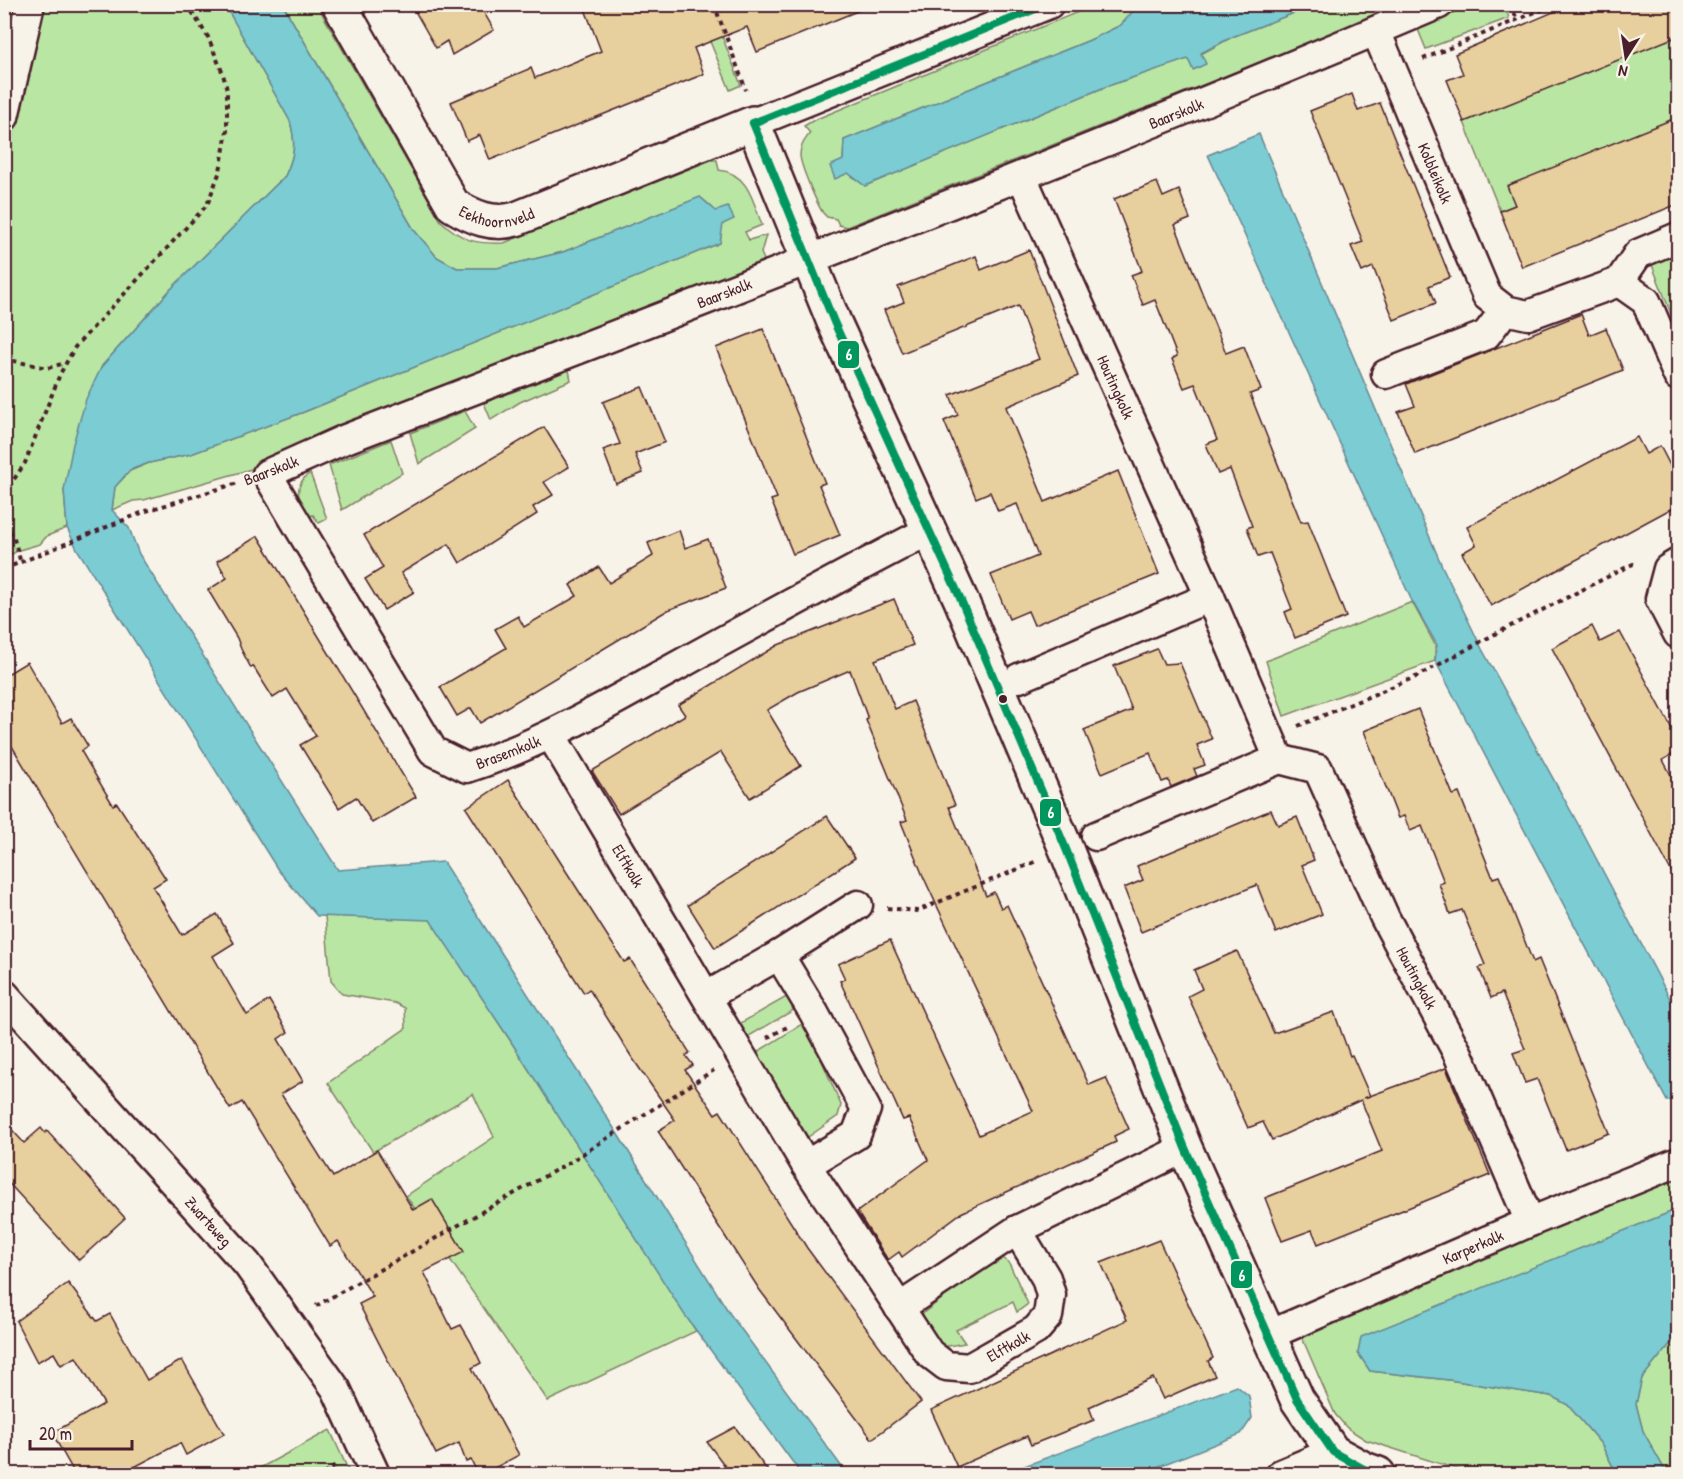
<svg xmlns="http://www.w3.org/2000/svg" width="1683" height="1479" viewBox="0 0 1683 1479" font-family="'Patrick Hand',sans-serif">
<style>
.green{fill:#bae6a3;stroke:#828267;stroke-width:1.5}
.water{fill:#7bccd4;stroke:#678790;stroke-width:1.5}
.building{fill:#e7cf9e;stroke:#4a1f2b;stroke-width:1.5}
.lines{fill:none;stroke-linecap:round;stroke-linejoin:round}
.street-casing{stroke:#4a1f2b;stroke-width:33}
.secondary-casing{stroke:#4a1f2b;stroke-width:38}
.path{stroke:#4a1f2b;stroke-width:4;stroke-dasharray:4.5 4.5;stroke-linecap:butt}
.street{stroke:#f7f3e8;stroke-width:28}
.secondary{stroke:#f7f3e8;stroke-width:33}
.bus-1-casing{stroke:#f7f3e8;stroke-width:12}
.bus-1{stroke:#00965e;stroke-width:8}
.bus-dot{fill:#4a1f2b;stroke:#f7f3e8;stroke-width:2}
.labels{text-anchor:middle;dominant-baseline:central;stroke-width:5;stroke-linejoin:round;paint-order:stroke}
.street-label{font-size:16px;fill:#4a1f2b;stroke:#f7f3e8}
.line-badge{stroke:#f7f3e8;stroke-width:2}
.badge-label{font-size:16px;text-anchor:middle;font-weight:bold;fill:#fff}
</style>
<rect width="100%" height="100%" fill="#f7f3e8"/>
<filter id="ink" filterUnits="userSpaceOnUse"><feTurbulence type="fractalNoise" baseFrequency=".0167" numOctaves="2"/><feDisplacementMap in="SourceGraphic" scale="12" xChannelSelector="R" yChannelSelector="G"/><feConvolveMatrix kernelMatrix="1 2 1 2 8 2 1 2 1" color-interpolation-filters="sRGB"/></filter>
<g filter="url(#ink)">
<g class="green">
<path d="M41,5H225L290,121C296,143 295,155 285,176L170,290L102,366L64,490L67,528L47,536L40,544L19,550L5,558V172Z"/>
<path d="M283,5H317L441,221C463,241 474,244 504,243L711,160H717L719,170C748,173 753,201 762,225L745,232L749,240L766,235L761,253L765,262L255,468L144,500L133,501L112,510L115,487L130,471L149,463L191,454L304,412L720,243C724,216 720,214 700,197L563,252L497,268H457L437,257L414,230Z"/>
<path d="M695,5H710L741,85L730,90Z"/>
<path d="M1095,5H1139L1121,25L1090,40L844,140L843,160L835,178L848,173L865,186L1105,87L1188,58L1193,70L1205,64L1201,54L1232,37L1315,5H1403L847,227L839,225L836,219L827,217L823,213C817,204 800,165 800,155C800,146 805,140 810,133L804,126L814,120Z"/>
<path d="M1472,5H1504L1509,18L1426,49L1417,27Z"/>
<path d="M1672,38L1678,44V117L1508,186L1515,205L1500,211L1464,122Z"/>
<path d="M1678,249V331L1650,260Z"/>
<path d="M569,370L571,380L520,402L491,420L484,403Z"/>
<path d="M465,411L475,429L419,464L410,433Z"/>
<path d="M391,440L402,473L342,510L329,465Z"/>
<path d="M310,473L327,519L319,523L313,515L305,518C299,501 292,485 310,473Z"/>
<path d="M1412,602L1435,645V661L1284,716L1266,661Z"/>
<path d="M325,916L430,919L510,1040L696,1331L548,1401L406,1196L494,1137L473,1094L373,1152L328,1083L406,1028L405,1008L395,1003L342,994L331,981Z"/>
<path d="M790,995L797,1008L739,1042L732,1028Z"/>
<path d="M805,1022L841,1105L838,1116L798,1144L748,1058Z"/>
<path d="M1678,1176V1209L1362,1337L1358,1353L1370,1371L1449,1380L1551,1396L1568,1405L1601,1444L1617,1474H1472L1366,1440L1347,1428L1335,1414L1300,1333Z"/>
<path d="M999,1255L1009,1263L1028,1304L1017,1312L1013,1302L956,1330L965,1343L937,1348L921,1323L922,1314Z"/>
<path d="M1678,1338V1474H1667L1643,1431L1636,1404L1642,1378L1671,1343Z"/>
<path d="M330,1430L350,1474H249Z"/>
</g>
<g class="water">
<path d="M1139,4L1315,5L1232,37L1201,53L1206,64L1193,70L1188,59L1105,87L865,186L848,173L835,179L830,166L843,160L844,140L1090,40L1121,25Z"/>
<path d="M225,5H283L414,230L437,257L457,268H497L563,252L700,197L716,211L728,207L734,219L723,224L720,243L304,412L191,454L149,463L130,470L115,487L112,510L129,528L139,554L338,870L443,862L617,1133L730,1314L847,1474H796L797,1468L684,1314L510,1040L430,920L317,916L278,870L77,549L67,528L64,490L73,444L86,399L102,366L170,290L285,176C295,155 296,143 290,121Z"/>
<path d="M1259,134L1442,566L1482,649L1578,824L1678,1014V1101H1667L1440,670L1435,661L1437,645L1411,599L1208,155Z"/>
<path d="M1678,1209V1338L1671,1343L1642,1378L1636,1404L1643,1431L1667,1474H1617L1601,1444L1568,1405L1551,1396L1449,1380L1370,1371L1358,1353L1361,1337Z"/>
<path d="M1237,1386L1249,1396L1252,1418L1241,1434L1139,1474H1003Z"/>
</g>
<g class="building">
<path d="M411,4H479L494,30L452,55L447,41L436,48Z"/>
<path d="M583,4H872V5L757,52L747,27L694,48L704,74L490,160L480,135L467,141L451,102L531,68L535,78L601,51Z"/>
<path d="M1572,4H1678V36L1464,122L1447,80L1463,74L1455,54Z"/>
<path d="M1352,94L1358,111L1380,103L1450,277L1429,286L1436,303L1394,320L1373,267L1362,272L1351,246L1363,242L1310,111Z"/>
<path d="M1678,117V204L1522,267L1500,211L1515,205L1507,186Z"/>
<path d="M1157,182L1163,197L1179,190L1190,219L1175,225L1226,353L1244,346L1261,390L1250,394L1301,522L1308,521L1346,617L1295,638L1285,612L1292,609L1270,553L1258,557L1247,528L1252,526L1230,469L1218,474L1206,444L1217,440L1195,384L1184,388L1172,359L1177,356L1155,300L1143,305L1131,275L1142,271L1114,199Z"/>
<path d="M1029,250L1078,376L1006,407L1045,502L1118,471L1159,574L1034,625L1028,611L1009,619L991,575L1038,556L1017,504L998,511L990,492L976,498L944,421L958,415L950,395L1039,359L1018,306L902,353L884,310L904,302L898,287L976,256L981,270Z"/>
<path d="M1581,314L1589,335L1606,328L1623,370L1415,454L1398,412L1415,406L1406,384Z"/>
<path d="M763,329L825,483L819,485L840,535L793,554L771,500L777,498L716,348Z"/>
<path d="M642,387L665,442L635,454L643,473L616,484L603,450L620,444L603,402Z"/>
<path d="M544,427L569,467L544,482L553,495L533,507L537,514L460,563L449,544L401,573L414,592L384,610L365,579L383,568L364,535Z"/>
<path d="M1637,437L1646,454L1660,446L1678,481V505L1491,606L1462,553L1476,545L1467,527Z"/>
<path d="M679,530L685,548L708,539L726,588L668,610L480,723L471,708L457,716L440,687L506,648L495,629L518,616L524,627L577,596L570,585L599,567L609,583L653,556L648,543Z"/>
<path d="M258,536L416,797L372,823L356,797L339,808L300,745L316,736L287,689L273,698L253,666L251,668L241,649L237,638L208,590L227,578L217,561Z"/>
<path d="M894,599L913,645L875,660L895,709L913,701L955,805L949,807L986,896L994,892L1001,908L1007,905L1089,1085L1106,1078L1129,1129L1114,1136L1116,1142L961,1213L902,1257L899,1252L888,1260L857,1212L928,1160L909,1118L903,1120L840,981L845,979L838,964L890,940L979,1135L1033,1111L923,876L901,822L907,820L866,720L868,719L850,670L798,692L767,710L801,766L750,798L721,752L619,814L592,771L685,715L678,705L778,645Z"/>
<path d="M1592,626L1600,642L1620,632L1678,740V751L1663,760L1678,788V884L1552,648Z"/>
<path d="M1157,649L1164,664L1180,663L1212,739L1197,745L1205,765L1194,769L1197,776L1171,787L1168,780L1162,782L1150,753L1102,773L1084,730L1132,710L1114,666Z"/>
<path d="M27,662L62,723L71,718L88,746L81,751L113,805L117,803L166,879L153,887L182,935L217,914L234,943L213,956L247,1015L269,1000L288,1032L278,1039L303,1081L281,1094L333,1177L377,1150L413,1210L432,1199L464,1252L424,1272L452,1329L461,1325L471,1342L481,1363L472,1368L519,1455L483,1474H478L471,1460L466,1462L459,1443L436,1454L359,1304L373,1297L338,1241L330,1246L242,1102L230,1109L4,733V676Z"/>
<path d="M1418,709L1453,795L1459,793L1493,878L1499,876L1533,962L1539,959L1609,1133L1566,1150L1537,1079L1525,1083L1513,1053L1525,1049L1502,993L1491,998L1479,968L1485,965L1462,910L1450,914L1439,884L1444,882L1422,826L1410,831L1404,816L1398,818L1364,731Z"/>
<path d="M508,780L624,962L630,959L690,1053L686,1056L693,1065L685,1070L715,1114L720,1111L807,1248L921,1402L872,1439L759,1289L714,1219L658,1131L675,1120L631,1056L589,989L584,993L466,808Z"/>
<path d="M1271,810L1278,825L1297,817L1314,860L1302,865L1322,914L1276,933L1257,885L1141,932L1124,888L1143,880L1137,866Z"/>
<path d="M827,816L855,858L715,948L688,905Z"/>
<path d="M1237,951L1274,1033L1334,1012L1350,1056L1352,1055L1370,1096L1364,1098L1446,1068L1490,1175L1318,1244L1312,1230L1282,1241L1265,1198L1382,1151L1361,1100L1272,1140L1263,1122L1248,1128L1188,996L1202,989L1194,970Z"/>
<path d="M4,1121L24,1143L41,1128L45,1133L47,1131L125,1218L79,1260L4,1178Z"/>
<path d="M1159,1240L1213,1358L1208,1361L1215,1376L1163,1399L1153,1378L1089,1407L1094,1420L1031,1445L1027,1436L957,1467L931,1410L1127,1320L1101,1263Z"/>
<path d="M68,1283L97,1321L110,1314L147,1380L182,1360L224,1434L186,1455L180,1443L121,1474H75L52,1433L104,1404L76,1357L61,1365L54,1353L37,1362L16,1321Z"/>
<path d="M735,1427L770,1474H731L707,1442Z"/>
</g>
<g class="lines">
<g class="street-casing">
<g id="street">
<path id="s1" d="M1376,31L1487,296L1505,310L1528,315L1619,282L1646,301L1678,376"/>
<path d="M4,117L30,4"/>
<path d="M753,123L1049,4"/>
<path id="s2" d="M1022,177L1210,597L1279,759"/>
<path d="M1619,282L1638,254L1678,237"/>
<path d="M1386,374L1486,335L1505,310"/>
<path id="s3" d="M930,530C842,575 755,623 668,671C603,707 539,745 467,768L433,751L267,474L343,440C710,299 1076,158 1439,4"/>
<path d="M1678,563L1668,569L1660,599L1678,634"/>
<path d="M1019,678L1210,597"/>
<path id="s4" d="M551,735L806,1165L929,1353L946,1366L969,1368L1036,1330L1048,1316L1051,1295L1046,1278L1017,1230"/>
<path id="s5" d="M1096,836L1279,759L1318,769L1385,918L1458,1054L1530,1222"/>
<path d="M779,955L814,1013L866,1109L856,1135L806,1165"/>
<path id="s6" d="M4,994L247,1264L336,1389L375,1474"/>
<path d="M707,996L779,955L858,905"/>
<path d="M899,1308L1017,1230L1185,1148"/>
<path id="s7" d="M1269,1335L1530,1222L1678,1162"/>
<path d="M1281,1474L1333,1452"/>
</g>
</g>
<g class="secondary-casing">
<g id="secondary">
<path id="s8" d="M339,4L453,205C473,217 492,226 516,219L753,123L834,322L961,600L1066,849L1185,1148L1297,1399L1333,1452L1364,1469L1378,1474"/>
</g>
</g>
<g class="path">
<path d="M714,4L746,90"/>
<path d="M1511,4L1517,20"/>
<path d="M1423,59L1555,4"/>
<path d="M4,359L48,368L65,363"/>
<path d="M4,494L25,463L60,374L75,347L207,205L220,171L227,131V90L223,74L208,37L187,4"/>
<path d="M4,523L14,539L21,563"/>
<path d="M4,569L146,511L238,483"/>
<path d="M1298,726L1418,676L1495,634L1633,564L1637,565"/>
<path d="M887,908L917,911L1035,862"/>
<path d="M767,1038L787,1027"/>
<path d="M316,1306L570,1162L714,1070"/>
<path d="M324,1474L337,1465"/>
</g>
<use href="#street" class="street"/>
<use href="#secondary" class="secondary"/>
<g class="bus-1-casing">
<g id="bus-1">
<path d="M753,123L834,322L961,600L1066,849L1185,1148L1297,1399L1333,1452L1364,1469L1378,1474"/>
<path d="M753,123L1048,4"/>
</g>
</g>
<use href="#bus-1" class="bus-1"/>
</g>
</g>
<circle class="bus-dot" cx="1003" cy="699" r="5"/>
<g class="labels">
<g class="street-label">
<text stroke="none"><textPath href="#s3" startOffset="1860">Baarskolk</textPath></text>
<text stroke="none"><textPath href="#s1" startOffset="154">Kolbleikolk</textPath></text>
<text stroke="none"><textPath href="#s8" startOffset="278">Eekhoornveld</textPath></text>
<text stroke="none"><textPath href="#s3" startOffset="1374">Baarskolk</textPath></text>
<text stroke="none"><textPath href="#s2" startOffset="230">Houtingkolk</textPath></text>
<text transform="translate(271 470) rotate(-21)">Baarskolk</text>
<text transform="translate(508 752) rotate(-21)">Brasemkolk</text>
<text stroke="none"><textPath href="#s4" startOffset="152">Elftkolk</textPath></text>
<text stroke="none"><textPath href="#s5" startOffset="470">Houtingkolk</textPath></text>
<text stroke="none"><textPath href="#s6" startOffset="306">Zwarteweg</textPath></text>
<text stroke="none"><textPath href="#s7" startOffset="222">Karperkolk</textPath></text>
<text stroke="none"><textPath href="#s4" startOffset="814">Elftkolk</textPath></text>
</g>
</g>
<g class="line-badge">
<rect x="837" y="340" width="23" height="29" rx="6" fill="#00965e"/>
<rect x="1039" y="798" width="23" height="29" rx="6" fill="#00965e"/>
<rect x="1230" y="1260" width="23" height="29" rx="6" fill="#00965e"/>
</g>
<g class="badge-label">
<text x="849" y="360">6</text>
<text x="1051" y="818">6</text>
<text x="1242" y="1281">6</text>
</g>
<rect width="1683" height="1479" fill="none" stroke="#f7f3e8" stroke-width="24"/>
<rect x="12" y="12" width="1659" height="1455" fill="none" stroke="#4a1f2b" stroke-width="2" filter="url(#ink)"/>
<g transform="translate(1626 57) rotate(192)" stroke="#f7f3e8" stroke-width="4.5" paint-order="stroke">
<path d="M0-4.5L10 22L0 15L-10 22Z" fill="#4a1f2b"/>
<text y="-9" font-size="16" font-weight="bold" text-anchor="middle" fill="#4a1f2b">N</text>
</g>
<path d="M30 1440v9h102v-9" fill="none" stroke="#4a1f2b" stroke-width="3"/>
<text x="39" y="1440" font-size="18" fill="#4a1f2b" stroke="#f7f3e8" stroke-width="4.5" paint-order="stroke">20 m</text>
</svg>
